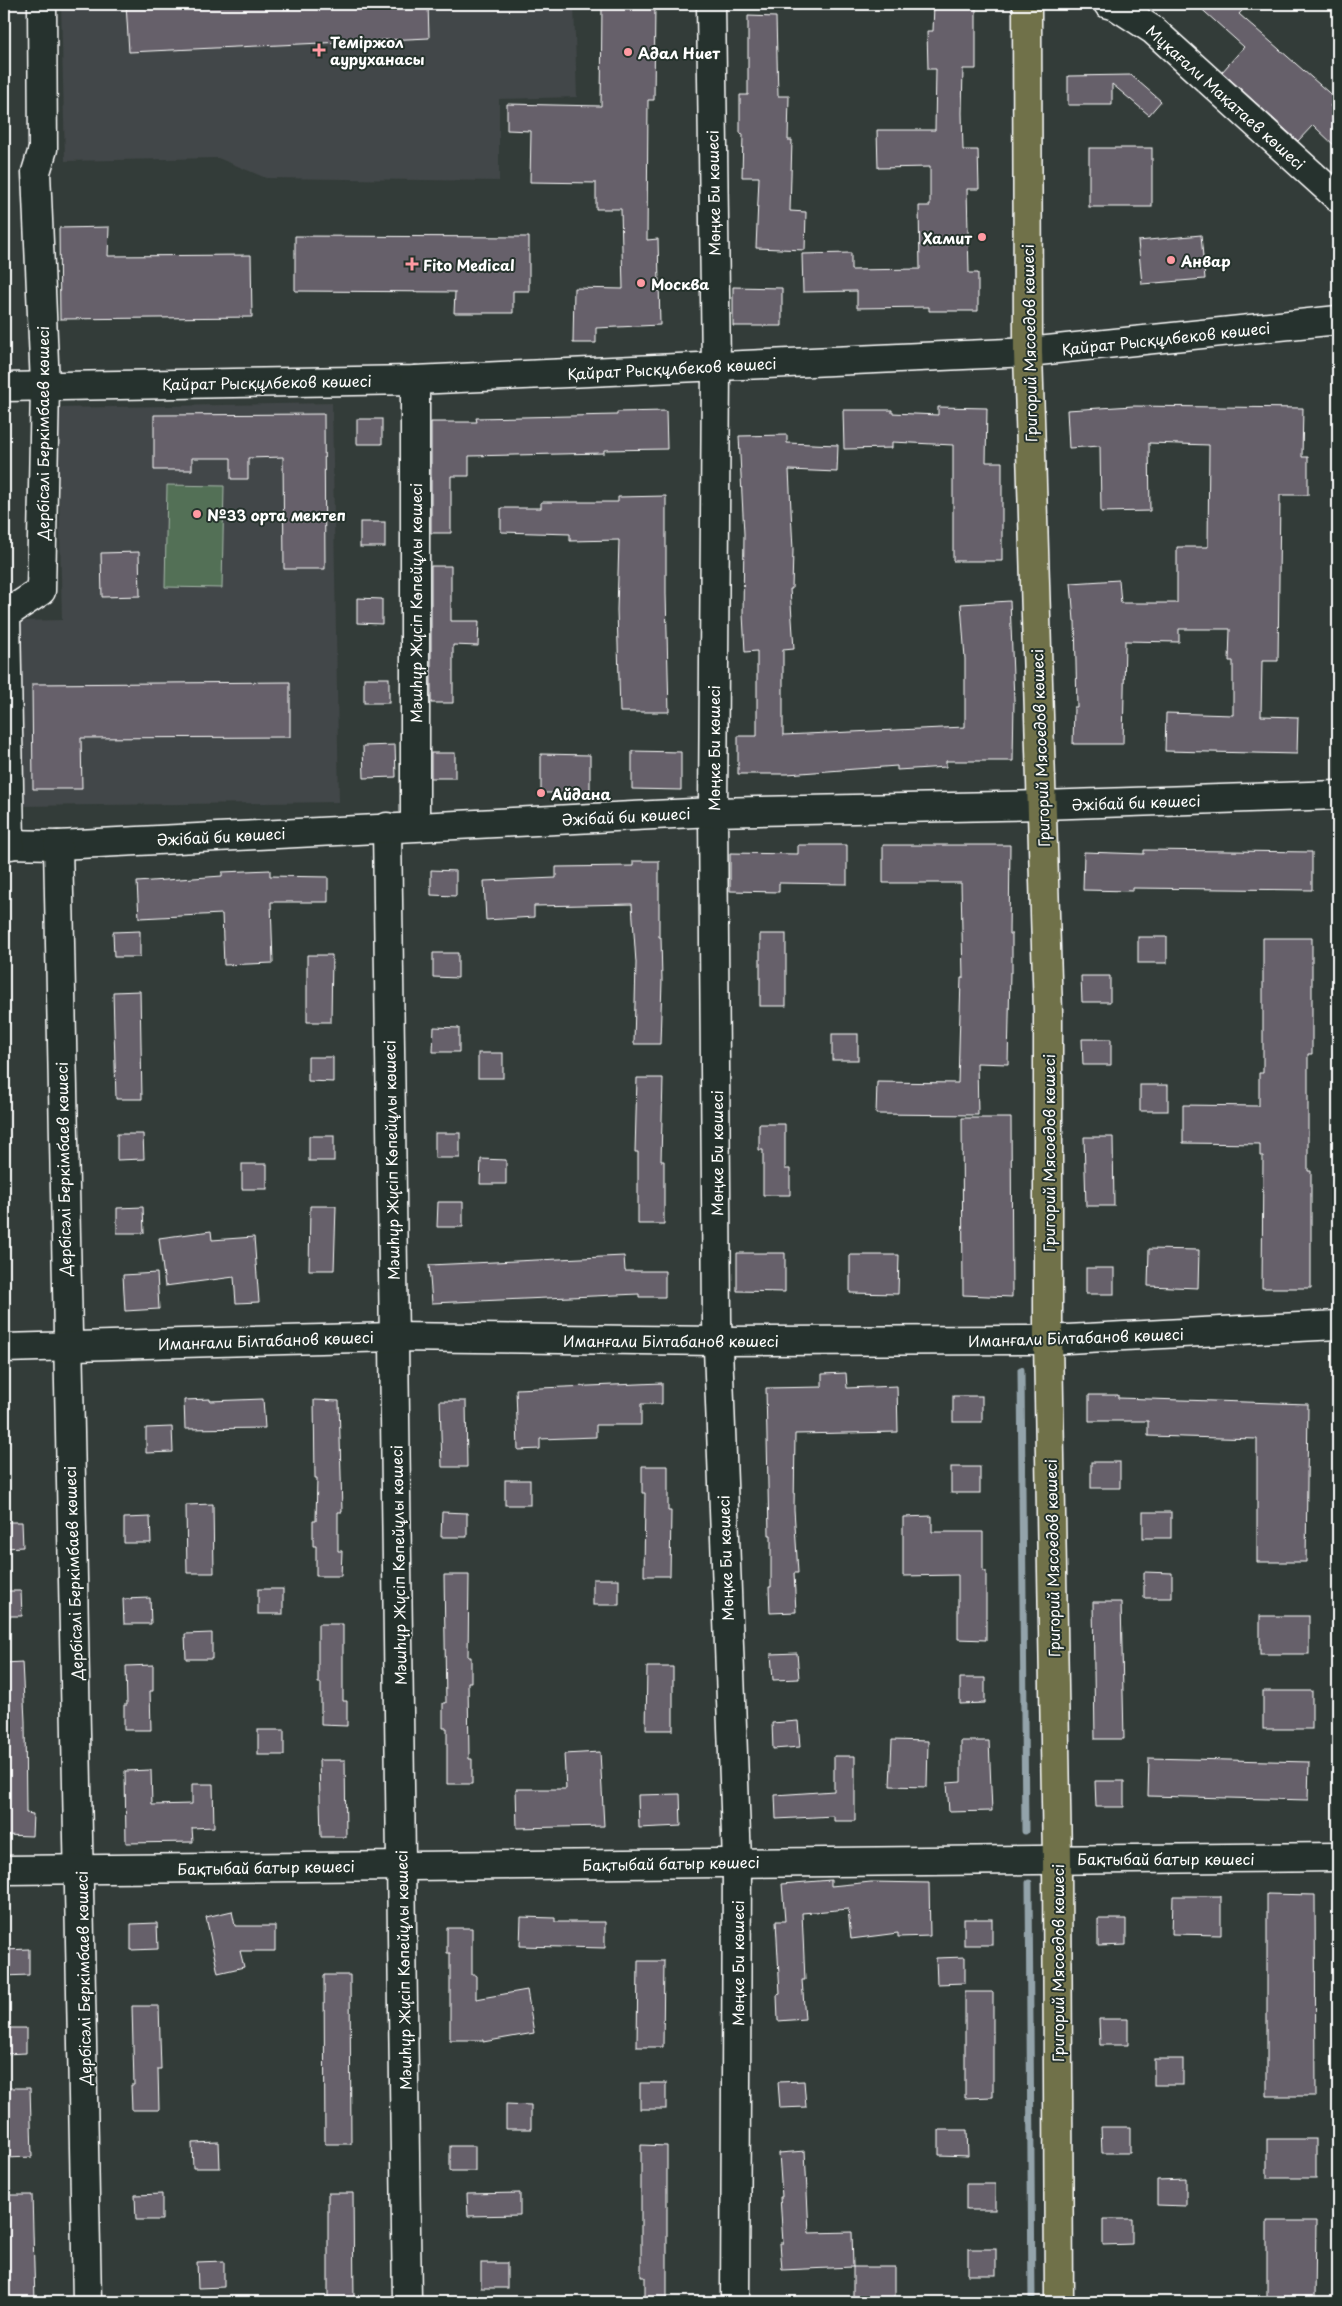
<svg xmlns="http://www.w3.org/2000/svg" width="1342" height="2306" viewBox="0 0 1342 2306" font-family="'Playpen Sans',sans-serif">
<style>
.built{fill:#424748}
.green{fill:#527057;stroke:#a8b8ab}
.lines{fill:none;stroke-linecap:round;stroke-linejoin:round}
.stream{stroke:#93a3aa;stroke-width:7}
.building{fill:#66606a;stroke:#fff}
.minor-casing{stroke:#fff;stroke-width:31}
.major-casing{stroke:#fff;stroke-width:31}
.minor{stroke:#26332d;stroke-width:28}
.major{stroke:#6f714a;stroke-width:28}
.poi-dot{fill:#ff9aa2;stroke:#26332d;stroke-width:2}
.labels{text-anchor:middle;dominant-baseline:central;stroke-width:4;stroke-linejoin:round;paint-order:stroke}
.poi-label{font-size:15px;font-weight:bold;fill:#fff;stroke:#26332d;text-anchor:start}
.street-label{font-size:15px;fill:#fff;stroke:#26332d}
</style>
<rect width="100%" height="100%" fill="#333c39"/>
<filter id="ink" filterUnits="userSpaceOnUse"><feTurbulence type="fractalNoise" baseFrequency=".02" numOctaves="2"/><feDisplacementMap in="SourceGraphic" scale="10" xChannelSelector="R" yChannelSelector="G"/><feConvolveMatrix kernelMatrix="1 2 1 2 8 2 1 2 1" color-interpolation-filters="sRGB"/></filter>
<g filter="url(#ink)">
<g class="built">
<path d="M61,4H574L577,97L499,99V181L266,178L218,158L65,161Z"/>
<path d="M332,403L339,802L19,806L15,621L62,620L57,408Z"/>
</g>
<path class="green" d="M167,485L224,486L222,588L165,587Z"/>
<g class="lines">
<g class="stream">
<path d="M1021,1370L1025,1831"/>
<path d="M1029,1883L1032,2302"/>
</g>
</g>
<g class="building">
<path d="M126,4H428L429,38L129,52Z"/>
<path d="M602,4H655L654,100H648L647,240L658,239L660,325L596,328V343H573L574,288L623,289L621,209H596V183L530,182L531,131L507,130V104L601,106Z"/>
<path d="M934,4H976V69H963L962,113L963,150H978L979,189H967L969,273H978V311H929V307L857,308V291L803,292L802,254L851,253V270L920,269L919,206H930V167L878,168L877,130H935L936,69H928L927,31H933Z"/>
<path d="M1196,4H1248L1239,14L1336,99L1330,106L1338,113V149L1313,125L1298,141L1222,72L1244,47Z"/>
<path d="M748,16L776,17L778,96H789L788,140H792L790,211L806,212L805,250L756,248L759,177H742L743,134L740,133V95H748Z"/>
<path d="M1131,75L1161,101L1149,115L1112,84V105H1068V76Z"/>
<rect x="1089" y="148" width="63" height="59"/>
<path d="M109,227L108,256L251,255L252,317L60,319L59,228Z"/>
<path d="M1201,235L1205,279L1142,284L1138,241Z"/>
<path d="M295,236L529,237V291H513V313H454L455,292L295,291Z"/>
<path d="M733,287L782,288V326H733Z"/>
<path d="M1133,406L1303,408L1302,457H1308V495H1280L1278,661H1262L1261,716L1298,717L1297,754L1165,751L1166,713L1233,715V661H1229L1230,629H1179V642L1125,641L1123,744H1073L1074,707H1077L1075,621H1074L1071,583L1119,580L1121,603H1177V547H1208L1209,445L1149,443L1150,511L1101,512L1100,446L1069,448L1067,410Z"/>
<path d="M938,407L987,408L986,462H1002V561H953V445L892,442V448L844,449L843,410H892V413L938,415Z"/>
<path d="M666,411L667,449L604,450V453L469,456V476H451V533H431V422H477L476,418L617,415V412Z"/>
<path d="M324,414L325,569H284L283,457L248,458V479H231V458H192V470H154V415Z"/>
<rect x="357" y="419" width="25" height="25"/>
<path d="M787,435V443L838,445L837,472L789,470L793,550L792,589H790L794,649L783,650V735L965,727V659L961,604L1010,601L1014,700L1013,761H946V767L897,770V766L787,774H738V736H757V651L745,652L743,614L744,534L739,436Z"/>
<path d="M666,496V594L669,712H620L617,610L619,540L570,541V534L501,532V508H541V502H618V497Z"/>
<rect x="360" y="522" width="25" height="25"/>
<path d="M139,552L140,596L102,597L101,553Z"/>
<path d="M431,566H451V621H479L478,646L453,645V703H431Z"/>
<path d="M357,598L382,599V624L357,623Z"/>
<rect x="364" y="678" width="25" height="25"/>
<path d="M290,682V737L81,738L82,789H33L32,684Z"/>
<path d="M395,745L396,777L364,778L363,746Z"/>
<path d="M632,751L681,752V790L632,789Z"/>
<rect x="431" y="753" width="24" height="25"/>
<path d="M541,754L590,755V793H541Z"/>
<path d="M798,845H847V884L779,883V892L730,891V853L798,854Z"/>
<path d="M883,845H1010L1009,934H1012V972H1010L1008,1064L977,1063L978,1115L876,1114L877,1082L958,1083L961,978H963L961,883H883Z"/>
<path d="M1144,850L1312,852V890L1133,888V891L1083,890L1084,852L1144,854Z"/>
<path d="M633,861H659V937H661L662,980L660,1044H634L636,963L632,904L534,906V917L486,920L484,881L556,878V867L633,866Z"/>
<path d="M270,870V876L328,877V902H271L273,963L224,965L222,914L139,918L137,882L222,876V872Z"/>
<path d="M431,870L456,871V896L431,895Z"/>
<path d="M140,931V957H114L113,932Z"/>
<rect x="760" y="934" width="26" height="72"/>
<rect x="1138" y="937" width="29" height="26"/>
<path d="M1263,938H1312V1054H1308V1171H1311V1288H1262L1263,1156H1260V1144L1183,1143V1105L1259,1106V1073H1263Z"/>
<path d="M433,953H458V978L433,977Z"/>
<path d="M307,955H332L331,1022H307Z"/>
<path d="M1081,976H1110V1002H1082Z"/>
<path d="M140,991L142,1099H116L113,992Z"/>
<path d="M434,1027L459,1028V1052H433Z"/>
<rect x="832" y="1034" width="26" height="26"/>
<path d="M1082,1039H1111V1065H1083Z"/>
<rect x="478" y="1053" width="25" height="25"/>
<path d="M308,1057H333V1082L308,1081Z"/>
<path d="M637,1078H663L661,1161H664V1224H638V1152H635Z"/>
<rect x="1140" y="1085" width="28" height="26"/>
<path d="M962,1118H1011L1012,1297L963,1295Z"/>
<path d="M759,1124H785V1169H790V1195H763V1150H759Z"/>
<rect x="435" y="1133" width="25" height="25"/>
<path d="M117,1134H143L144,1159L117,1160Z"/>
<rect x="309" y="1136" width="25" height="25"/>
<path d="M1084,1137H1113L1114,1206H1086Z"/>
<path d="M481,1159L506,1160V1184H480Z"/>
<rect x="242" y="1164" width="25" height="25"/>
<path d="M438,1202H463V1227H437Z"/>
<path d="M310,1206H336L334,1270H309Z"/>
<path d="M143,1207L144,1233H117V1208Z"/>
<path d="M211,1231L212,1240L254,1237L259,1302L236,1303L234,1277L165,1286L159,1238Z"/>
<path d="M1149,1249L1199,1250L1198,1288L1148,1286Z"/>
<path d="M737,1253H785V1292L737,1291Z"/>
<path d="M850,1255H899L898,1294L850,1293Z"/>
<path d="M624,1256L625,1271H665V1297H639V1294L432,1303L429,1265Z"/>
<rect x="1086" y="1268" width="28" height="26"/>
<path d="M157,1273L159,1309L125,1311L123,1275Z"/>
<path d="M846,1373L847,1388L897,1386L898,1432L795,1434L794,1509L798,1573H794L796,1612L770,1613L769,1587H771V1535H769L766,1388L822,1387V1374Z"/>
<path d="M662,1383V1404H641V1425H596V1437L540,1439V1449L518,1450L516,1389Z"/>
<path d="M1089,1395H1118V1398L1308,1404L1306,1562H1257V1439L1148,1436V1421H1089Z"/>
<rect x="953" y="1396" width="29" height="26"/>
<path d="M210,1399V1401L263,1399L265,1428L185,1429L184,1400Z"/>
<path d="M314,1400L339,1401L342,1512H338V1551H342L341,1576H316V1546H313V1521H316L317,1478H315Z"/>
<path d="M440,1401H466L467,1467H442Z"/>
<path d="M172,1427L173,1452L146,1453V1428Z"/>
<rect x="1091" y="1462" width="29" height="26"/>
<path d="M642,1466H668V1511H671L670,1576H644L645,1493H642Z"/>
<rect x="951" y="1467" width="29" height="26"/>
<rect x="505" y="1480" width="25" height="25"/>
<path d="M213,1504L214,1573H187L186,1505Z"/>
<path d="M442,1512L467,1513V1537H441Z"/>
<rect x="1143" y="1512" width="28" height="26"/>
<path d="M932,1516V1532H983V1571H986V1640L958,1639V1575L903,1576V1517Z"/>
<path d="M150,1517L151,1543H124V1518Z"/>
<path d="M4,1522H22L23,1547L4,1548Z"/>
<path d="M1144,1572L1172,1573V1598H1144Z"/>
<path d="M444,1575H469L468,1657H471V1682H468L469,1759H472V1784H447V1728H443V1703H446Z"/>
<rect x="593" y="1579" width="26" height="26"/>
<rect x="258" y="1589" width="25" height="25"/>
<path d="M4,1591H21L22,1616H4Z"/>
<path d="M150,1598L151,1624H124L123,1599Z"/>
<path d="M1093,1602H1121L1124,1739H1095Z"/>
<rect x="1260" y="1616" width="49" height="38"/>
<path d="M318,1624H343V1701H347V1726L321,1725V1683H318Z"/>
<path d="M212,1633V1659H186L185,1634Z"/>
<path d="M797,1653L799,1679L773,1680L771,1654Z"/>
<path d="M22,1662L25,1721L26,1813L33,1814L32,1836L4,1835V1663Z"/>
<path d="M153,1665V1691H150L151,1730H124V1705H127L126,1666Z"/>
<path d="M647,1667H673V1730H646Z"/>
<path d="M960,1678H985V1703L960,1704Z"/>
<rect x="1263" y="1691" width="49" height="38"/>
<path d="M798,1721L800,1747L773,1749L772,1723Z"/>
<rect x="258" y="1730" width="26" height="25"/>
<path d="M892,1740L928,1741L927,1787L890,1786Z"/>
<path d="M961,1741H989L992,1811L949,1812L947,1783L961,1782Z"/>
<path d="M600,1752L604,1826L517,1828L516,1789H566L564,1754Z"/>
<path d="M834,1756H855V1821H834V1816L776,1819L775,1795L834,1791Z"/>
<path d="M1149,1758L1309,1762L1308,1800L1148,1796Z"/>
<path d="M319,1760H345L346,1837H321Z"/>
<path d="M151,1770L152,1805L192,1804V1784H213L214,1827L192,1828L193,1842L126,1843L125,1771Z"/>
<path d="M1095,1781H1124V1807H1096Z"/>
<path d="M680,1794L681,1826L639,1828L638,1795Z"/>
<path d="M831,1880V1886L871,1882L929,1883L930,1936L898,1937V1933L851,1939L848,1909L802,1913L805,1980H802L805,2019L778,2021L777,1995L780,1994L776,1921H785L782,1884Z"/>
<path d="M1267,1894L1315,1895L1316,2096H1267Z"/>
<path d="M1173,1896H1221V1935L1172,1934Z"/>
<path d="M232,1911L235,1926H275V1951H240L244,1967L218,1973L206,1917Z"/>
<path d="M521,1917L555,1918V1922H605V1948L520,1946Z"/>
<rect x="964" y="1919" width="28" height="26"/>
<path d="M1098,1919H1126V1945L1098,1946Z"/>
<path d="M157,1923L158,1949L131,1950V1924Z"/>
<path d="M447,1928H472V1975H476V1999L527,1990L534,2033L483,2042V2040H450V1953H447Z"/>
<path d="M29,1949V1975L4,1976V1950Z"/>
<path d="M965,1957V1983L937,1984L936,1958Z"/>
<path d="M638,1961H664L663,2047H637Z"/>
<path d="M324,1975H350L351,2144H325Z"/>
<path d="M965,1992H993V2097L965,2098Z"/>
<path d="M132,2006H159L161,2069H158L159,2110H132L131,2085H134Z"/>
<path d="M1099,2019H1128V2045H1100Z"/>
<path d="M4,2028H26V2053L4,2054Z"/>
<rect x="1154" y="2059" width="29" height="26"/>
<path d="M804,2081L806,2107L780,2108L778,2082Z"/>
<rect x="640" y="2083" width="26" height="26"/>
<path d="M4,2088H30L32,2157L5,2158Z"/>
<path d="M506,2104L531,2105V2129H506Z"/>
<path d="M1101,2127H1130V2153H1102Z"/>
<path d="M939,2130H967L968,2156L939,2155Z"/>
<rect x="1267" y="2139" width="49" height="39"/>
<path d="M219,2142L220,2168H193L192,2143Z"/>
<path d="M641,2145L667,2146V2302H645V2277H641Z"/>
<rect x="450" y="2146" width="25" height="25"/>
<path d="M805,2151L809,2233L852,2232L853,2267L782,2270L780,2243H783L780,2197H782L779,2153Z"/>
<path d="M1186,2179V2206L1157,2205V2180Z"/>
<rect x="966" y="2184" width="29" height="26"/>
<path d="M328,2193H353L354,2302H328Z"/>
<path d="M520,2193V2215L468,2216L467,2194Z"/>
<path d="M162,2194V2220H136L135,2195Z"/>
<path d="M5,2195H32L35,2302H7Z"/>
<path d="M1103,2219H1132V2244L1103,2245Z"/>
<path d="M1267,2221H1316L1315,2300H1267Z"/>
<rect x="968" y="2249" width="28" height="26"/>
<path d="M224,2261V2287L198,2288L197,2262Z"/>
<rect x="481" y="2263" width="26" height="25"/>
<rect x="853" y="2267" width="42" height="35"/>
</g>
<g class="lines">
<g class="minor-casing">
<g id="minor">
<path d="M711,4L716,366L713,812L717,1321L737,1862L735,2302"/>
<path d="M1108,4L1116,6L1153,30L1338,198"/>
<path d="M4,387L415,380L1028,352L1338,320"/>
<path d="M415,826V380"/>
<path d="M387,827L407,2302"/>
<path d="M4,844L58,845L713,812L1042,805L1338,795"/>
<path d="M10,845L6,614L41,591L45,386L36,172L43,149L42,4"/>
<path d="M58,845C66,1331 80,1816 87,2302"/>
<path d="M4,1348L394,1337L717,1341L1048,1340L1338,1325"/>
<path d="M4,1870L1338,1857"/>
</g>
</g>
<g class="major-casing">
<path id="major" d="M1027,4L1028,352L1048,1012V1340L1057,1859L1059,2302"/>
</g>
<use href="#minor" class="minor"/>
<use href="#major" class="major"/>
</g>
</g>
<g class="poi-dot">
<path d="M316.5 42.5h5v5h5v5h-5v5h-5v-5h-5v-5h5z"/>
<circle cx="628" cy="52" r="5"/>
<circle cx="982" cy="237" r="5"/>
<circle cx="1171" cy="260" r="5"/>
<path d="M409.5 256.5h5v5h5v5h-5v5h-5v-5h-5v-5h5z"/>
<circle cx="641" cy="283" r="5"/>
<circle cx="197" cy="514" r="5"/>
<circle cx="541" cy="793" r="5"/>
</g>
<g class="labels">
<g class="poi-label">
<text x="330" y="41">Теміржол<tspan x="330" dy="17">ауруханасы</tspan></text>
<text x="638" y="52">Адал Ниет</text>
<text x="972" y="237" text-anchor="end">Хамит</text>
<text x="1181" y="260">Анвар</text>
<text x="423" y="264">Fito Medical</text>
<text x="651" y="283">Москва</text>
<text x="207" y="514">№33 орта мектеп</text>
<text x="551" y="793">Айдана</text>
</g>
<g class="street-label">
<text transform="translate(1226 97) rotate(42)">Мұқағали Мақатаев көшесі</text>
<text transform="translate(713 193) rotate(-91)">Мөңке Би көшесі</text>
<text transform="translate(1166 338) rotate(-6)">Қайрат Рысқұлбеков көшесі</text>
<text transform="translate(1029 343) rotate(-91)">Григорий Мясоедов көшесі</text>
<text transform="translate(672 368) rotate(-3)">Қайрат Рысқұлбеков көшесі</text>
<text transform="translate(267 382) rotate(-1)">Қайрат Рысқұлбеков көшесі</text>
<text transform="translate(42 433) rotate(-90)">Дербісәлі Беркімбаев көшесі</text>
<text transform="translate(415 603) rotate(-90)">Мәшһүр Жүсіп Көпейұлы көшесі</text>
<text transform="translate(713 748) rotate(-90)">Мөңке Би көшесі</text>
<text transform="translate(1040 748) rotate(-92)">Григорий Мясоедов көшесі</text>
<text transform="translate(1136 802) rotate(-2)">Әжібай би көшесі</text>
<text transform="translate(626 816) rotate(-3)">Әжібай би көшесі</text>
<text transform="translate(221 836) rotate(-3)">Әжібай би көшесі</text>
<text transform="translate(716 1153) rotate(-90)">Мөңке Би көшесі</text>
<text transform="translate(1048 1153) rotate(-90)">Григорий Мясоедов көшесі</text>
<text transform="translate(391 1160) rotate(-91)">Мәшһүр Жүсіп Көпейұлы көшесі</text>
<text transform="translate(63 1169) rotate(-91)">Дербісәлі Беркімбаев көшесі</text>
<text transform="translate(1076 1337) rotate(-2)">Иманғали Білтабанов көшесі</text>
<text transform="translate(266 1340) rotate(-2)">Иманғали Білтабанов көшесі</text>
<text x="671" y="1340">Иманғали Білтабанов көшесі</text>
<text transform="translate(725 1558) rotate(-92)">Мөңке Би көшесі</text>
<text transform="translate(1052 1558) rotate(-91)">Григорий Мясоедов көшесі</text>
<text transform="translate(398 1565) rotate(-91)">Мәшһүр Жүсіп Көпейұлы көшесі</text>
<text transform="translate(73 1573) rotate(-92)">Дербісәлі Беркімбаев көшесі</text>
<text x="1166" y="1858">Бақтыбай батыр көшесі</text>
<text transform="translate(671 1863) rotate(-1)">Бақтыбай батыр көшесі</text>
<text transform="translate(266 1867) rotate(-1)">Бақтыбай батыр көшесі</text>
<text transform="translate(737 1963) rotate(-90)">Мөңке Би көшесі</text>
<text transform="translate(1057 1963) rotate(-90)">Григорий Мясоедов көшесі</text>
<text transform="translate(403 1970) rotate(-91)">Мәшһүр Жүсіп Көпейұлы көшесі</text>
<text transform="translate(83 1978) rotate(-91)">Дербісәлі Беркімбаев көшесі</text>
</g>
</g>
<rect width="1342" height="2306" fill="none" stroke="#26332d" stroke-width="20"/>
<rect x="10" y="10" width="1322" height="2286" fill="none" stroke="#fff" stroke-width="2" filter="url(#ink)"/>
</svg>
